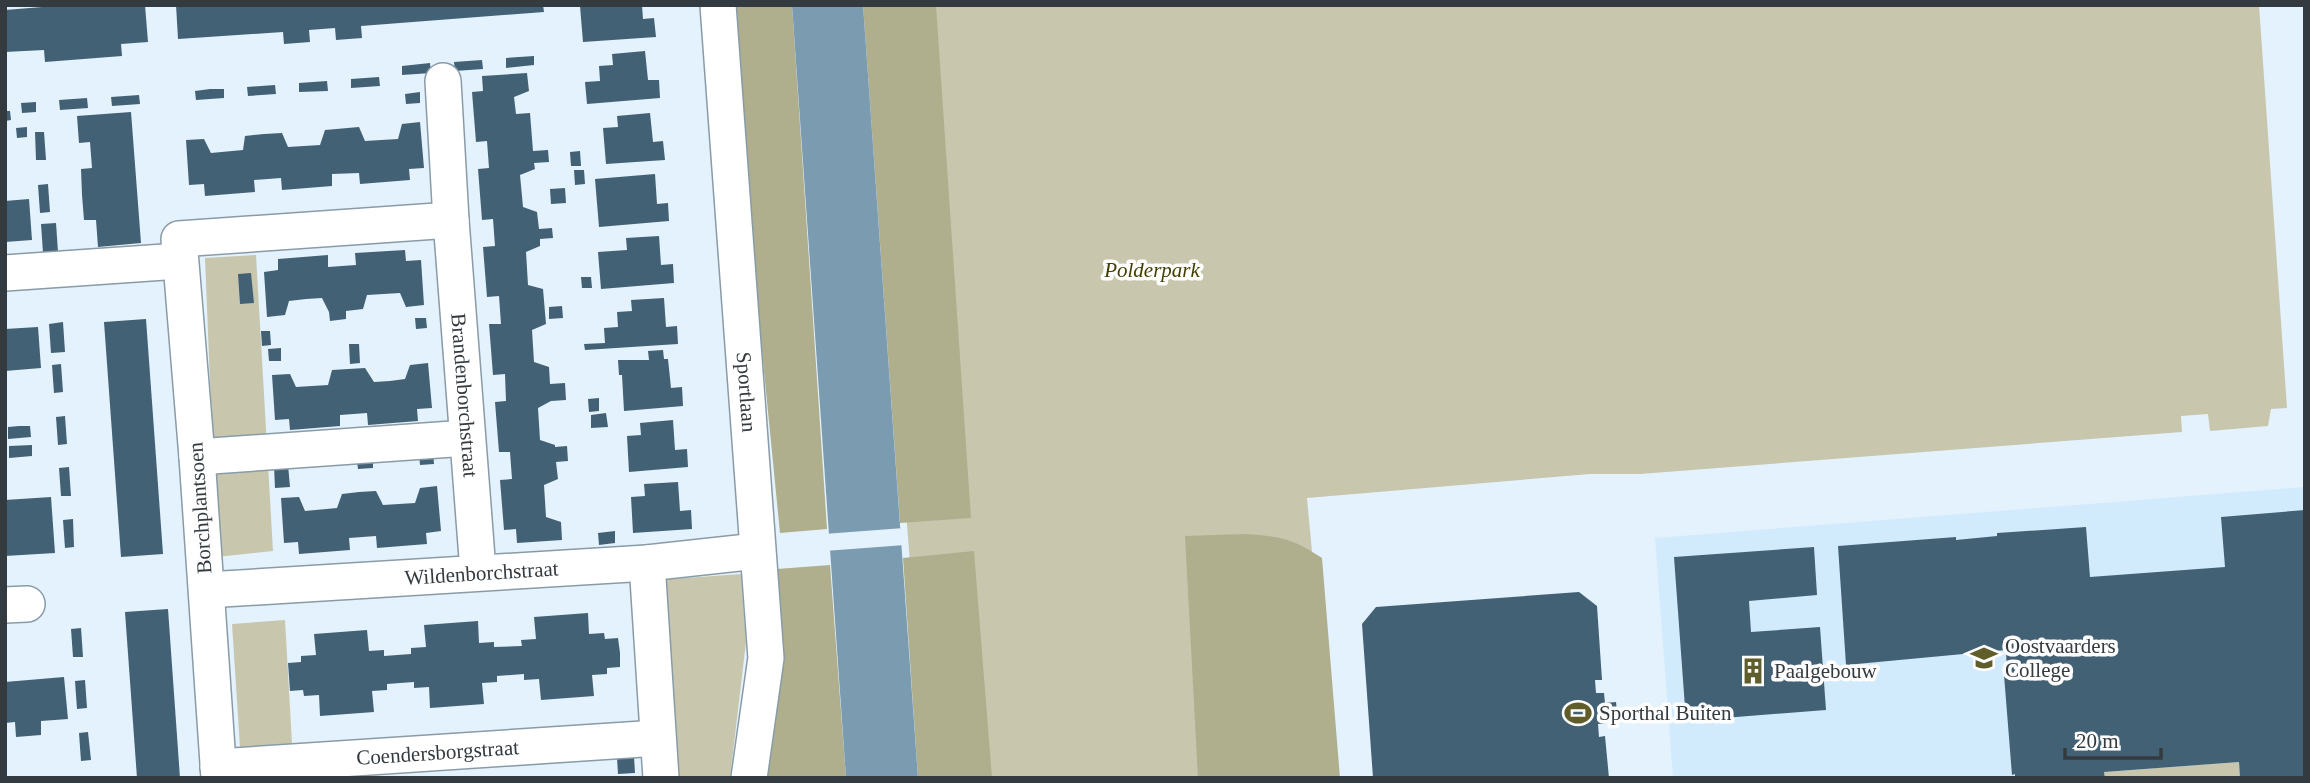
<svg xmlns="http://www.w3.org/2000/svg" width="2310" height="783" viewBox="0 0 2310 783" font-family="'Times New Roman',serif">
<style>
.built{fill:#d1ebfd}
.green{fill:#c8c7ae}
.forest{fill:#afaf8d}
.water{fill:#7b9bb0}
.pier{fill:#e3f2fd}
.building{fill:#436174}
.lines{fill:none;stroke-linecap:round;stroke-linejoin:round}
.minor-casing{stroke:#899ba7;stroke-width:38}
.minor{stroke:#fff;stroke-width:35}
.labels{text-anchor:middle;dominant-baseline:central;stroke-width:7;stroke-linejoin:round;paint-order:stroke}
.park-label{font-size:21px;font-style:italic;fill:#423f00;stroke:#fdfdfd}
.street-label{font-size:21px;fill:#343b40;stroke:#fdfdfd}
.poi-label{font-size:21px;fill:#343b40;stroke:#fdfdfd;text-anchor:start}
</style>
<rect width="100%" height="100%" fill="#e3f2fd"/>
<path class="built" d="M2305,487V778H1673L1655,538Z"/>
<g class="green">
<path d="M866,5H2259L2287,408L2271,409L2268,426L2210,431L2208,414L2181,416L2182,432L1640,474H1590L1307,498L1333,778H927Z"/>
<path d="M256,255L273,551L217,557L205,258Z"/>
<path d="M741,574L746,642L730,778H673L658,580Z"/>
<path d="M285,620L294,778H242L232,624Z"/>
<path d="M2239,762L2240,778H2105L2104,772Z"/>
</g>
<g class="forest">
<path d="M736,5H792L827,529L780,533L756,290Z"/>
<path d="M863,5H936L971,518L900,523Z"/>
<path d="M1244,534C1280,536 1292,538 1322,558L1340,778H1198L1185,536Z"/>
<path d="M974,551L992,778H918L903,558Z"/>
<path d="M830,565L846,778H764L777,683V569Z"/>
</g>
<path class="water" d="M792,5H863L918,778H846Z"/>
<path class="pier" d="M904,528L905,545L825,551L824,534Z"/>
<g class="building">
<path d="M67,5H145L148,42L121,44L122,56L45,62L44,50L5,52V10Z"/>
<path d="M176,5H543L544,12L361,26L362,38L336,40L335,28L309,30L310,42L284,44L283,32L178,39Z"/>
<path d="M642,5L643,19L654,18L656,37L583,42L580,6Z"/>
<path d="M645,51L648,80H659L660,98L587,104L585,82L600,81L599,66L613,65L612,54Z"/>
<path d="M534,56V65L506,68V58Z"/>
<path d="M482,60L483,69L455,71L454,62Z"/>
<path d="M430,63L431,73L402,75V66Z"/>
<path d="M527,73L529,91L514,97L516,114L530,113L533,151L548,150L549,162L534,163L535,169L520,175L523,207L537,212L539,229L552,228L553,238L540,239V246L526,252L528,285L543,289L546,324L532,330L534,362L549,367L550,384L565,383L566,400L551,401L538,408L540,440L555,445V447L567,446L568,461L556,462L558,479L544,485L546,517L561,522L562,540L517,543L516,529L504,530L500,480L512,479L510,452H499L495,402L506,401L505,374L493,375L489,324H501L499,296L487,297L483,247L495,246L493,219L482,220L478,169L489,168L487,141L476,142L472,92L483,91L482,76Z"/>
<path d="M379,77L380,86L351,88V79Z"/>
<path d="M327,81L328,91L299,92V83Z"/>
<path d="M275,85L276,94L248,96L247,87Z"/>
<path d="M210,89H224V98L196,100L195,91Z"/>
<path d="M420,92V103L406,104L405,94Z"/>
<path d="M139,95L140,104L112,106L111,97Z"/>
<path d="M87,98L88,108L60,110L59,100Z"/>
<path d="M36,102V112L22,113L21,103Z"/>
<path d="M5,111H10L11,120L5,121Z"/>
<path d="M131,112L141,243L98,247L96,220H84L82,195L81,169L92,168L90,142L79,143L77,116Z"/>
<path d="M650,113L653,142L663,141L665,160L606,164L603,128L618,127L617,116Z"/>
<path d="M420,122L424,168L409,169L410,180L360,184L359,173L332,174V186L282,190L281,178L268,179L254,180L255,192L205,196L204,184L189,185L186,140L204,139L211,153L243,150L245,136L264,134L282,133L288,147L320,145L325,130L359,127L365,141L398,139L402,124Z"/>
<path d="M27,127V137L17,138L16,128Z"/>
<path d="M35,132H44L46,160H36Z"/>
<path d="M580,151L581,166H571L570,152Z"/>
<path d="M574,170H584L585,184L575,185Z"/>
<path d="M655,174L657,204L668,203L669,221L599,227L595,179Z"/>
<path d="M48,184L50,212L40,213L38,185Z"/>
<path d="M565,188L566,203L551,204L550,189Z"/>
<path d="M29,199L32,240L5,242V201Z"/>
<path d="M56,223L58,252L43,253L41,224Z"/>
<path d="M659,236L661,265L673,264L674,283L601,289L598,252L627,250L626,238Z"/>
<path d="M405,250L406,261L421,260L424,305L406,307L400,293L367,295L363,309L346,311V319L330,321L329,312L322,298L306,299L289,301L285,315L267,317L264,272L278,270V259L328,255V267L356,265L355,253Z"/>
<path d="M251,273L254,303L240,304L238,274Z"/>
<path d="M581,277H591L592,288H582Z"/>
<path d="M664,298L666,327L677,326L678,344L585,350L584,344L605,343L604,328L618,327L617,312L632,311L631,300Z"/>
<path d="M562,306L563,318L549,319V307Z"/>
<path d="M415,318H426L427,328L416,329Z"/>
<path d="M146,319L163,554L121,557L104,322Z"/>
<path d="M63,322L65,352L51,353L49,324Z"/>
<path d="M38,327L41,368L5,371V329Z"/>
<path d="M261,331H270L271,345L262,346Z"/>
<path d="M349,344H359L360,363L350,364Z"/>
<path d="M281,348V361H269L268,349Z"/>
<path d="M663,350L664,359H668L671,388L682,387L683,406L624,411L622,375H619L618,360H649L648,351Z"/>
<path d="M428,363L432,408L417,409L418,421L368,425L367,413L340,415V426L290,430L289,419L275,420L272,375L290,374L296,387L328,385L332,370L365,368L374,382L390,381L405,379L410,365Z"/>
<path d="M61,364L63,392L54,393L52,365Z"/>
<path d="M599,398V411L589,412L588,399Z"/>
<path d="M606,413L608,427L591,428V415Z"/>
<path d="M65,416L67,444L58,445L56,417Z"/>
<path d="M673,420L675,450L687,449L688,467L629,472L627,436L641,435L640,423Z"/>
<path d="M19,426H30L31,437L8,439V427Z"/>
<path d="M32,445V456L9,458V446Z"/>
<path d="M433,452L434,464L420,465L419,453Z"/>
<path d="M373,460V468L358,469L357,461Z"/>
<path d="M288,465L290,487L275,488L274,466Z"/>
<path d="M69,467L71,496H61L59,468Z"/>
<path d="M678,482L680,511L691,510L692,529L633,533L631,497L645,496L644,484Z"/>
<path d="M437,486L441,531L426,533L427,544L377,548L376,536L349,538L350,550L299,554L298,542L284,543L281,498L299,497L305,511L337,508L342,494L359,492L376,491L383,505L415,503L420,488Z"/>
<path d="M51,497L55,553L5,556V500Z"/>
<path d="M2305,510V778H2240L2239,762L2104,772L2105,778H2015V774L2012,775L2004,675H2007L2006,650L1846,665L1838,546L1956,537V540L1997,536V533L2086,527L2090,577L2225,567L2221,517Z"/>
<path d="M73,519L74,547L65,548L63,520Z"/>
<path d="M615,531V543L599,545L598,533Z"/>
<path d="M1814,547L1817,595L1749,601L1751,632L1820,627L1826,710L1686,721L1674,557Z"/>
<path d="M1579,592L1597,606L1602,680H1595L1596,693H1604L1605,703L1616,702L1617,712H1606L1607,723L1598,724L1599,737L1605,736L1609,778H1373L1362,624L1376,607Z"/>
<path d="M168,609L180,778H137L125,612Z"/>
<path d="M588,613L589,634L604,633L605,639L618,638L620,653V667L607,668V674L592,675L594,696L541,700L539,679L524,680V674L497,676V682L482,683L484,704L430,708L429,687L414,688V682L400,683L387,684V690L372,691L374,712L320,716L319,695L304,696L303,690L290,691L288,663L301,662V656L316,655L314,634L367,630L369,651L384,650V656L411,654V648L426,647L424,625L478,621L479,643L494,642V647L522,646L521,640L536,639L534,617Z"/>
<path d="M81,628L83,657H73L71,629Z"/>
<path d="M64,677L68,719L41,721V735L16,737L15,722L5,723V682Z"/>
<path d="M85,680L87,708L77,709L75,681Z"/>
<path d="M88,732L91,760L81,761L79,733Z"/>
<path d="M634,757L635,773L618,774L617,758Z"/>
</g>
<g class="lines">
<g class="minor-casing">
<g id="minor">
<path id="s1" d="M718,5L766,658L749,778"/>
<path id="s2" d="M443,81L451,220L478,571"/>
<path d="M5,273L179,261"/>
<path d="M197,457L467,438"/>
<path d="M647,563L661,778"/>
<path id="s3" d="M207,590L647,563L757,551"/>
<path d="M5,605L27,604"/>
<path id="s4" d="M218,767L658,738"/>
<path d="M219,778L197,457L179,239L451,220"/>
</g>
</g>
<use href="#minor" class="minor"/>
</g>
<defs>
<g id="school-bare" transform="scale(2.1)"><path d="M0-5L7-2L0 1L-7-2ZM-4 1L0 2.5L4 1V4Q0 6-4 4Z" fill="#5f5d2a" stroke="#fdfdfd" stroke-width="2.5" paint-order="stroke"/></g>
<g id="building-bare" transform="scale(2.1)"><path d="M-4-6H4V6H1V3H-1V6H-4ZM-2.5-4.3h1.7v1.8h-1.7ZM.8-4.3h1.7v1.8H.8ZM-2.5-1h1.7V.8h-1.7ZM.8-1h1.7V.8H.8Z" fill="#5f5d2a" stroke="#fdfdfd" stroke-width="2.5" paint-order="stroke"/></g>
<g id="stadium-bare" transform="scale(2.1)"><path d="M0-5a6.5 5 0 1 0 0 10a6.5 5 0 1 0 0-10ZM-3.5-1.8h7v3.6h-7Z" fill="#5f5d2a" stroke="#fdfdfd" stroke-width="2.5" paint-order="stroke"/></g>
</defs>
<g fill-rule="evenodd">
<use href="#school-bare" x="1984" y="658"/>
<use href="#building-bare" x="1753" y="671"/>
<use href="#stadium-bare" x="1578" y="713"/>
</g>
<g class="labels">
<g class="park-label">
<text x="1152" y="270">Polderpark</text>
</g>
<g class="street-label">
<text stroke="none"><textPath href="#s1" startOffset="388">Sportlaan</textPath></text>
<text stroke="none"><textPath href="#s2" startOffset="315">Brandenborchstraat</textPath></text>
<text transform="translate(200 508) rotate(-94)">Borchplantsoen</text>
<text stroke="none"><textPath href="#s3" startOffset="275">Wildenborchstraat</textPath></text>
<text stroke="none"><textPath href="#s4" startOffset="220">Coendersborgstraat</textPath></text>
</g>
<g class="poi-label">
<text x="2005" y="646">Oostvaarders<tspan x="2005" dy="24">College</tspan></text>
<text x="1774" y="671">Paalgebouw</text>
<text x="1599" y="713">Sporthal Buiten</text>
</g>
</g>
<rect width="2310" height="783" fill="none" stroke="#343b40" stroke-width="14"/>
<path d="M2065 748v10h96v-10" fill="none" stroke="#343b40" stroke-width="3.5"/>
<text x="2076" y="748" font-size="21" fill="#343b40" stroke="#fdfdfd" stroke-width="5" paint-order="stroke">20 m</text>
</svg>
